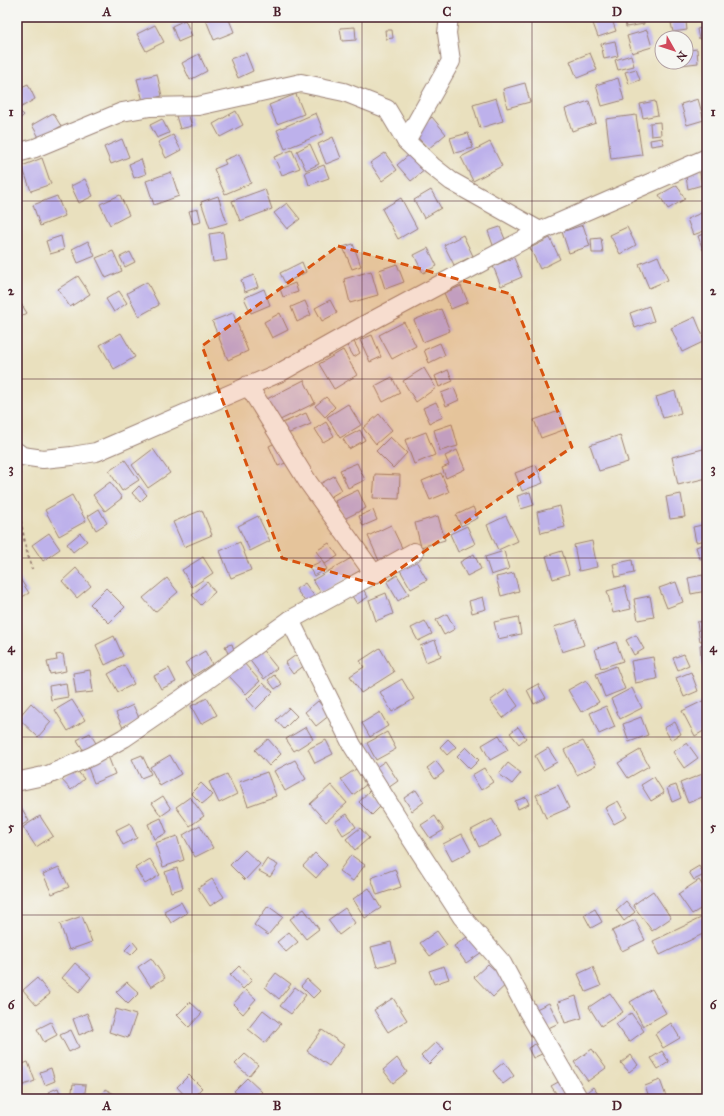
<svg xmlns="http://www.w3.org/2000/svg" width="724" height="1116" viewBox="0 0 724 1116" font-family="'IM FELL Great Primer',serif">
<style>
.building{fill:#bdb1eb}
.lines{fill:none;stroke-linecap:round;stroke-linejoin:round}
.street-casing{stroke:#9a8074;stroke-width:20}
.path{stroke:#9a8074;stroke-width:2.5;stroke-dasharray:3 3;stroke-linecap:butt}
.street{stroke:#fff;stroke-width:18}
.marked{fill:#d8530f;fill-opacity:0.2;stroke:#d8530f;stroke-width:3;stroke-dasharray:8 5;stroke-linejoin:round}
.grid{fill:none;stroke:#4a1f2b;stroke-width:1;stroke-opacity:0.55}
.neatline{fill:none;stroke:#4a1f2b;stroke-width:1.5}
.grid-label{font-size:13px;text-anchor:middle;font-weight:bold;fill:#4a1f2b}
</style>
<rect width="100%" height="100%" fill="#f6f6f2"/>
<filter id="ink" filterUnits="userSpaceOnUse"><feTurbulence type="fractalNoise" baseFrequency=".025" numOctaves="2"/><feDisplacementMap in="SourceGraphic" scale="8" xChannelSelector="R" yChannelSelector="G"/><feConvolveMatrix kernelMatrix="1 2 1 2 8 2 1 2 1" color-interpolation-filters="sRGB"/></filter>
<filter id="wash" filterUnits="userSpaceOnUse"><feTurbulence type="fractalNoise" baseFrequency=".012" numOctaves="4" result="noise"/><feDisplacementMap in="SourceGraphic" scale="16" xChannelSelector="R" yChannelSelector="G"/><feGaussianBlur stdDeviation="0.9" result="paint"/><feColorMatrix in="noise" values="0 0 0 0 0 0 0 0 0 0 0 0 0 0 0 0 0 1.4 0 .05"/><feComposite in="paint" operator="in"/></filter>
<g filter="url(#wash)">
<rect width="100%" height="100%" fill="#e9e0be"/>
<g id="blocks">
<g class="building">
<path d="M214,17H228L234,32L214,40L206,20Z"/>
<path d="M593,17H611L616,31L598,37L591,18Z"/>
<path d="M624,17H643L644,24L626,27Z"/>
<path d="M185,20L192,36L178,42L172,26Z"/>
<path d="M686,21L687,30L673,32L671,23Z"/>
<path d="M155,25L164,42L146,51L137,34Z"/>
<path d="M355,27L356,40L342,41L340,28Z"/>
<path d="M707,27V37L699,39L697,29Z"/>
<path d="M385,30H392L393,38L386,39Z"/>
<path d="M647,30L652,47L632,53L627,36Z"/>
<path d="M615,41L618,56L604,59L601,44Z"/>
<path d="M686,44H688L689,50L697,49L698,63L672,66L671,62H686Z"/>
<path d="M246,53L253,71L238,78L230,59Z"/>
<path d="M590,53L597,70L577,78L570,61Z"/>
<path d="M199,54L207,71L190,80L182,63Z"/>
<path d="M631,55L634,66L618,70L615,60Z"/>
<path d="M636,69L640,80L629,84L625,72Z"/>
<path d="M157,74L162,96L143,101L137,79Z"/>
<path d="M618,78L624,100L602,106L596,85Z"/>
<path d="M525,83L530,102L507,108L503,89Z"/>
<path d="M28,84L35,99L20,108L17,103V89Z"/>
<path d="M296,94L304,114L277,124L269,105Z"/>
<path d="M496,98L503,121L480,128L473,105Z"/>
<path d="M698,99L704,120L687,125L681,104Z"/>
<path d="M589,101L596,123L572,131L565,109Z"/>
<path d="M655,101L658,115L643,118L640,104Z"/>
<path d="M17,109L24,115L17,122Z"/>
<path d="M236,111L243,125L220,137L213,124Z"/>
<path d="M53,113L61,126L40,139L32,125Z"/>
<path d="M188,113L192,126L180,129L176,116Z"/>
<path d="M316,113L324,133L285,149L277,130Z"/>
<path d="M636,115L642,155L611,159L606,119Z"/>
<path d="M432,117L446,134L428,149L414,133Z"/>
<path d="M162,119L169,133L157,138L150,125Z"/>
<path d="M660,122L661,135L651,136L650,123Z"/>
<path d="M468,133L473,148L455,153L450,138Z"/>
<path d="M173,135L181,150L166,158L158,142Z"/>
<path d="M333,137L341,158L326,164L318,144Z"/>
<path d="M662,138L664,144L651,146L650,140Z"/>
<path d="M122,139L129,157L111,164L104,147Z"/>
<path d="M490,142L502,166L473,181L461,157Z"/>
<path d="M310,144L319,164L306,170L297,151Z"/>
<path d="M292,150L300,168L282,175L274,157Z"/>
<path d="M385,153L397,170L382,181L370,163Z"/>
<path d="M411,153L425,170L411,181L397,165Z"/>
<path d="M239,154L251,183L225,194L214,169L226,164L224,160Z"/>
<path d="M42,158L51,184L31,191L22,166Z"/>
<path d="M141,159L146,174L134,178L129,164Z"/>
<path d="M324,165L329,178L309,185L305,172Z"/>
<path d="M699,168L702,185L688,189L685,171Z"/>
<path d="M171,172L179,196L154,205L146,181Z"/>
<path d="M85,179L93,196L79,203L71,186Z"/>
<path d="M677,185L685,199L668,209L659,195Z"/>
<path d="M265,189L272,209L240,221L232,201Z"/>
<path d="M431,190L441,208L424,218L414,200Z"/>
<path d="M120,195L129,215L110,225L100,204Z"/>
<path d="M57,196L65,216L40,226L33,205Z"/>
<path d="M218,196L227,223L210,228L201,202Z"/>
<path d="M401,198L417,228L398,239L382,209Z"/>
<path d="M287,203L300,219L287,229L274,213Z"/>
<path d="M198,209L201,222L193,224L189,211Z"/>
<path d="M706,211L707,230L693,235L687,219Z"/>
<path d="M583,225L590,246L569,253L562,232Z"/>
<path d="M500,227L507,244L494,248L488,231Z"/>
<path d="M627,227L636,245L620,254L610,235Z"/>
<path d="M223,232L227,260L213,262L209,234Z"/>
<path d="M707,233V249L703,250L698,236Z"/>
<path d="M463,235L473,256L454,265L444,245Z"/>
<path d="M61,236L64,250L50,254L46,241Z"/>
<path d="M550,238L560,259L540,269L530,248Z"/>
<path d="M601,238L603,253H592L591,239Z"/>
<path d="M88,241L95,256L78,263L72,249Z"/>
<path d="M353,244L361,266L352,269L343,247Z"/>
<path d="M428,248L437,266L423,273L414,255Z"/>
<path d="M113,251L122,271L106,278L96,258Z"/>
<path d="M130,252L135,262L125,267L120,257Z"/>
<path d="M658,256L668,280L649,288L639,264Z"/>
<path d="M514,258L522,277L501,286L493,266Z"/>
<path d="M302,262L306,272L285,283L280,273Z"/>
<path d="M397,264L404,282L385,289L379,270Z"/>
<path d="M371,271L378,295L350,303L344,279Z"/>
<path d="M254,275L258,287L245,292L241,280Z"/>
<path d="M78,276L90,294L70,307L58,289Z"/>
<path d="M147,282L159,305L139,316L127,293Z"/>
<path d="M295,283L298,292L283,297L280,289Z"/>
<path d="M461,286L468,302L451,309L444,293Z"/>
<path d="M264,289L270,305L251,313L244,298Z"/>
<path d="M119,291L127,303L114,312L106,299Z"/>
<path d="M18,299L27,313L17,320V300Z"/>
<path d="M330,300L337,313L322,321L315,308Z"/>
<path d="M305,301L311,315L297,322L291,307Z"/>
<path d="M649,306L654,321L635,328L630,313Z"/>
<path d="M441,309L450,331L423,342L414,320Z"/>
<path d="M233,313L248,351L228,360L212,321Z"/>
<path d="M280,313L288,330L272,338L264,322Z"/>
<path d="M695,317L705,341L682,352L671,328Z"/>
<path d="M404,322L416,346L392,359L379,335Z"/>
<path d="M121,333L135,357L114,369L100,345Z"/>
<path d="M372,335L381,357L370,362L360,340Z"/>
<path d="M353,340L360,353L354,357L346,344Z"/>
<path d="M440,343L445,355L429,363L424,350Z"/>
<path d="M343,350L357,375L334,389L319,364Z"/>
<path d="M424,368L436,388L416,402L403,381Z"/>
<path d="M448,370L453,381L439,387L435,376Z"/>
<path d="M392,377L400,393L383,402L375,386Z"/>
<path d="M304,380L315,403L276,422L265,400Z"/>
<path d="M454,388L459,400L446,406L441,393Z"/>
<path d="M675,391L681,413L663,418L656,397Z"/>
<path d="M326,397L335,407L325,417L315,406Z"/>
<path d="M436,402L443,417L430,423L423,408Z"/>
<path d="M348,404L361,425L340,438L327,417Z"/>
<path d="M559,411L566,429L541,438L534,420Z"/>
<path d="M306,413L311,424L285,435L280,424Z"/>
<path d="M379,414L392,430L376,444L363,428Z"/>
<path d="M326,422L334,436L323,442L315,429Z"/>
<path d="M452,424L458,446L440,451L434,430Z"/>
<path d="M360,430L365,440L349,449L343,439Z"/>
<path d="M426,432L435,455L414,464L405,440Z"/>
<path d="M620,435L628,462L599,471L590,445Z"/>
<path d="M390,437L407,453L393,468L376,451Z"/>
<path d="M279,441L288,462L278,466L269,446Z"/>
<path d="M707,448V478L678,485L672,457Z"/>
<path d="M153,449L170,473L148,488L132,465Z"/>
<path d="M457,450L465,469L446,478L442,468L449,465L445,456Z"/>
<path d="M125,460L139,480L122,491L109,471Z"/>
<path d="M357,463L365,480L348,488L340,470Z"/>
<path d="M536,465L543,483L522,491L515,473Z"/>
<path d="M441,473L449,492L430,500L422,481Z"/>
<path d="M375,474L400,475L399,499L373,498Z"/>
<path d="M334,476L342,490L327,499L318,485Z"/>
<path d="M110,482L122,498L105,511L93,495Z"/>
<path d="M139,486L147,495L140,502L132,493Z"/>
<path d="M358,490L366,508L344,519L335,501Z"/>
<path d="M530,492L534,505L521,509L517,496Z"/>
<path d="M681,494L685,517L670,519L666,497Z"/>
<path d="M72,495L86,521L59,536L45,510Z"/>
<path d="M560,506L565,527L541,533L537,512Z"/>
<path d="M473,507L478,518L461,526L456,515Z"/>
<path d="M99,509L107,523L96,530L88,516Z"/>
<path d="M202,510L212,535L184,547L173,522Z"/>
<path d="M373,510L377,520L363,526L359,516Z"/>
<path d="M258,516L270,541L250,551L238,526Z"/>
<path d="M438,516L445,540L421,547L415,523Z"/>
<path d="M506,516L518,541L498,550L487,525Z"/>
<path d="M707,524V540L696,542L693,527Z"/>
<path d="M391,525L404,552L380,563L368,536Z"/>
<path d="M467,526L475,544L458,552L450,534Z"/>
<path d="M49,533L60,549L43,561L32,545Z"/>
<path d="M80,533L87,541L73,552L67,544Z"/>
<path d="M592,541L597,567L579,571L574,545Z"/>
<path d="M240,542L251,570L231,578L220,551Z"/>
<path d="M329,543L338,556L325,564L316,551Z"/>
<path d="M707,543V557L700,559L696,547Z"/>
<path d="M504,551L509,569L491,575L485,557Z"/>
<path d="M562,551L569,574L553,579L546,556Z"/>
<path d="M474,554L481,569L467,576L460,562Z"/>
<path d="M203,557L213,573L192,587L182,570Z"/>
<path d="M353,557L361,570L321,593L313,580Z"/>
<path d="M632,560L634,573L616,577L613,564Z"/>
<path d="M322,561L327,569L314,576L309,567Z"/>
<path d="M416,561L427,580L411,589L400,570Z"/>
<path d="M76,568L91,586L77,598L62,581Z"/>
<path d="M514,573L519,591L501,596L496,577Z"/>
<path d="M17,574L29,593L17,600Z"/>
<path d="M397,575L409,594L398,601L387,582Z"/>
<path d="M703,575L706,591L691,594L688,578Z"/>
<path d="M167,578L178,592L155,612L143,598Z"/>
<path d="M207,582L215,592L201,605L192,595Z"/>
<path d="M676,582L683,602L667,608L659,588Z"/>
<path d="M305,583L315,597L306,603L296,589Z"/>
<path d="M361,586L368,597L357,604L350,593Z"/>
<path d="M625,586L631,609L613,613L607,591Z"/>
<path d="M106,588L125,607L109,623L90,604Z"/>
<path d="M386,593L393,614L376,621L369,600Z"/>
<path d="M650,596L654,617L638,620L634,599Z"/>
<path d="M483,597L486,609L472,613L469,601Z"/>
<path d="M447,614L455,629L444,635L436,620Z"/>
<path d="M518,617L521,634L498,639L494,622Z"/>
<path d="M576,620L584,645L562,652L554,627Z"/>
<path d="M425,621L432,634L418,641L411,628Z"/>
<path d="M707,621V640L700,641L697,622Z"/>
<path d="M636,635L644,649L634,655L626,640Z"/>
<path d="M114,636L123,656L105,665L96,645Z"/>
<path d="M435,640L441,656L426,662L420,646Z"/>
<path d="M616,642L623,661L601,668L595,649Z"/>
<path d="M232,644L235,653L229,656L225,646Z"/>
<path d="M707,644V666H702L700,645Z"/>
<path d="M261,648L277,668L264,679L248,658Z"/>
<path d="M380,648L394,672L361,693L350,676L364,667L360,661Z"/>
<path d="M205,651L212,664L193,676L185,663Z"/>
<path d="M63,654L66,671L50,674L47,662L57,660L56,655Z"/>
<path d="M684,654L689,665L678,670L673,658Z"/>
<path d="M296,655L305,665L293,674L285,663Z"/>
<path d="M653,657L657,679L635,683L631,661Z"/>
<path d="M243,662L260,681L246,694L228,675Z"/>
<path d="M124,665L134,684L118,692L108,674Z"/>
<path d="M616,666L625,689L605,697L596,674Z"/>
<path d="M169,668L176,682L161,689L154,676Z"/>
<path d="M90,670L93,692L76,694L73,673Z"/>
<path d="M691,672L698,691L684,697L676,678Z"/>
<path d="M274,675L282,684L275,689L268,680Z"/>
<path d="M402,679L414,699L392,712L380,692Z"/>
<path d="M586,680L599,702L581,712L568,690Z"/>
<path d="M66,683L68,697L51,700L49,686Z"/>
<path d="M263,683L273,692L256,709L247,699Z"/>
<path d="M538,684L546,698L534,704L527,690Z"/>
<path d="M632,688L642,708L620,719L611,699Z"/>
<path d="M506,689L518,706L503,718L490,701Z"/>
<path d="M207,698L217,715L201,724L191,706Z"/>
<path d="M707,699V729L695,736L682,711Z"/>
<path d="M72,700L85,720L68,731L55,710Z"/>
<path d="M318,701L330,715L316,726L305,712Z"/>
<path d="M31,703L51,722L38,737L18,718Z"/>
<path d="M133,705L140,720L123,728L116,713Z"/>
<path d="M606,706L615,727L599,734L590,713Z"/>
<path d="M289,708L297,716L284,729L276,720Z"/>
<path d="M380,712L388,726L370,737L362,723Z"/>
<path d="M641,717L648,735L629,742L623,724Z"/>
<path d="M675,722L681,734L671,740L664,728Z"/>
<path d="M306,727L313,739L294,751L286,739Z"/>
<path d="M518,727L526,738L519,744L510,733Z"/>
<path d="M387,732L396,749L376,760L367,743Z"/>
<path d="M90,733L97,745L85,753L77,740Z"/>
<path d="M499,735L508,750L490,760L482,745Z"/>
<path d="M268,739L281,754L269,766L255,750Z"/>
<path d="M448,739L456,747L447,755L440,747Z"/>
<path d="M326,740L333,754L315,763L308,749Z"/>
<path d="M583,741L596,765L577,775L564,750Z"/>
<path d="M687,743L698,758L684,768L673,752Z"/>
<path d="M466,747L479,760L470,769L457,756Z"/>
<path d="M548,748L557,762L543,770L535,756Z"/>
<path d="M640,750L649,766L628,778L618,763Z"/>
<path d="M142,755L151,774L141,778L132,759Z"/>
<path d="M170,755L181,774L160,786L150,767Z"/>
<path d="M108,756L115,774L94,783L87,765Z"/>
<path d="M295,760L306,779L285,791L274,771Z"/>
<path d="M385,761L398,781L388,788L375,768Z"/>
<path d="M436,761L444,772L435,779L427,768Z"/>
<path d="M508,763L521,773L512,784L499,774Z"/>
<path d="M75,768L84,779L71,790L61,779Z"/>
<path d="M484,768L493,782L481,790L472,775Z"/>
<path d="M356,769L367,784L353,795L341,779Z"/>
<path d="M267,772L276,796L248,806L239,782Z"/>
<path d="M705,773L707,779V795L688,803L680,783Z"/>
<path d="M227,774L237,794L219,803L209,782Z"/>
<path d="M654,777L664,793L651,801L641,785Z"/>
<path d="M201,783L213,795L202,804L191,793Z"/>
<path d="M331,785L347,803L326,822L310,804Z"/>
<path d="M558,785L569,808L546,818L536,795Z"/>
<path d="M676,785L681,798L672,802L667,788Z"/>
<path d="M416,790L424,802L412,811L404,798Z"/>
<path d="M369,791L383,804L372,815L359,802Z"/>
<path d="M163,796L171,809L161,816L152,803Z"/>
<path d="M190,797L204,816L190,826L176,807Z"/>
<path d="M526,797L529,804L518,809L515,801Z"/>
<path d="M618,801L627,817L614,824L605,808Z"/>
<path d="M21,807L29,821L17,828V809Z"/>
<path d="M347,814L356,827L343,835L335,822Z"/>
<path d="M40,816L53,836L36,847L23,827Z"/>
<path d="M435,816L444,830L430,838L421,825Z"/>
<path d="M161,818L167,833L154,839L148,824Z"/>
<path d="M492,819L501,836L479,847L471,830Z"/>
<path d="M130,823L137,838L123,845L116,830Z"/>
<path d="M200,825L213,848L195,857L183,835Z"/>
<path d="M360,828L369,838L355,850L346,839Z"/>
<path d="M462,834L471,851L452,861L443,844Z"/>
<path d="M177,836L184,860L163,867L155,843Z"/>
<path d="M245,850L260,864L245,880L230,865Z"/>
<path d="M315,853L327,865L316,878L303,866Z"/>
<path d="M351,855L365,865L353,881L339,871Z"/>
<path d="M150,859L160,875L145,884L135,868Z"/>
<path d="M267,859L278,865L270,877L259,871Z"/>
<path d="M699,866L704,875L694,880L689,872Z"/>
<path d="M59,867L69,887L52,894L43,874Z"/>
<path d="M177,868L183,888L171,892L165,872Z"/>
<path d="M395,869L401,887L377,895L371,878Z"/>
<path d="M212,879L224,897L210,906L198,888Z"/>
<path d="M699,880L707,892V905L692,914L678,894Z"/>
<path d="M369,888L381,908L365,918L353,899Z"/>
<path d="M653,891L671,918L652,931L633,905Z"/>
<path d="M626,901L635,912L624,921L616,910Z"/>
<path d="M181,902L187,913L171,923L164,911Z"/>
<path d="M268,906L283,917L268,935L254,925Z"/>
<path d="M345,908L355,923L339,935L328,920Z"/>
<path d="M304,909L319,929L306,939L290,919Z"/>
<path d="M595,909L602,922L591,928L584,915Z"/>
<path d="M707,915V932L660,955L653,941Z"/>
<path d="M82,916L92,942L69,950L60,924Z"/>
<path d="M635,920L645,940L622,951L612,931Z"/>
<path d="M437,931L447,945L430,956L420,943Z"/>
<path d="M289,932L298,942L286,952L277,942Z"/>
<path d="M470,935L482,952L466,963L454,946Z"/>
<path d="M133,942L138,948L131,955L125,950Z"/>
<path d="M391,942L396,962L377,967L371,947Z"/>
<path d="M151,958L165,978L151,987L138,967Z"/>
<path d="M75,963L91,977L79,992L62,978Z"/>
<path d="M488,964L497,972L500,969L511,980L493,997L474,977Z"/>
<path d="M239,966L252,980L243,989L230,975Z"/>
<path d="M444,966L449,979L434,984L429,971Z"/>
<path d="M593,967L601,986L586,992L578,974Z"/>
<path d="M276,973L291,984L279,999L265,987Z"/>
<path d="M37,978L50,994L36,1005L23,990Z"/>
<path d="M307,979L320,991L313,998L301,986Z"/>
<path d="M127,982L139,993L128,1004L116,992Z"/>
<path d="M295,987L306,995L291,1014L280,1006Z"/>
<path d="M652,989L666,1013L643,1026L630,1002Z"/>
<path d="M246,990L256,999L243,1014L233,1004Z"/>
<path d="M610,993L623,1012L601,1026L589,1007Z"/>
<path d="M576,996L582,1018L565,1023L558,1002Z"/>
<path d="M393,998L407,1020L388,1032L374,1010Z"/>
<path d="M190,1002L202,1013L189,1027L177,1015Z"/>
<path d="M549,1003L559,1023L544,1030L534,1010Z"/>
<path d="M116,1009L136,1015L128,1038L109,1032Z"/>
<path d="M263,1010L281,1024L265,1043L248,1029Z"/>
<path d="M87,1013L93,1029L79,1035L73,1019Z"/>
<path d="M631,1013L644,1031L629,1042L616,1024Z"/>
<path d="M51,1022L57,1035L44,1042L37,1029Z"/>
<path d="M671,1023L680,1038L663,1048L655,1034Z"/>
<path d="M71,1030L79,1047L69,1052L60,1035Z"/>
<path d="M322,1030L344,1045L329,1066L307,1051Z"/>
<path d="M436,1042L444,1049L429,1064L421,1056Z"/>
<path d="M539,1042L544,1053L533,1058L528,1048Z"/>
<path d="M592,1049L606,1068L588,1081L574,1062Z"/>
<path d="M662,1051L669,1062L658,1069L651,1058Z"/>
<path d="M245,1054L258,1065L249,1076L235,1064Z"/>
<path d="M631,1055L638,1065L629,1072L621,1063Z"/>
<path d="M397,1058L407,1072L393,1083L383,1070Z"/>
<path d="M28,1062L35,1081L18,1087L17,1084V1066Z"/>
<path d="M504,1062L514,1076L503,1084L493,1071Z"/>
<path d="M51,1068L55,1081L45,1085L40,1072Z"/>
<path d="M189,1075L202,1088L191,1099H188L177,1087Z"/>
<path d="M247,1078L262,1092L255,1099H242L234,1091Z"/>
<path d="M562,1080L570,1099H560L551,1086Z"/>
<path d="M660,1080L667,1099H650L645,1086Z"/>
<path d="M73,1084L86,1085L84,1099H71Z"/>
<path d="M593,1087L601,1098L585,1099L582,1096Z"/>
<path d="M58,1088L62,1099H51L48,1092Z"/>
<path d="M105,1089L120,1097L119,1099H99Z"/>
</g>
</g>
</g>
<g filter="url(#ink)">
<use href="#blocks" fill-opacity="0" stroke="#9a8074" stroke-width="1"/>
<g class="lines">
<g class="street-casing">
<g id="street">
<path d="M406,141L451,61L447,33L449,17"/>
<path d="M17,153L35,148L122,112L150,107L198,106L301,83L344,92L387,109L406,141L432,166L451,181L540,231"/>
<path d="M248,385L308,482L374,574"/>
<path d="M17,452L22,456L43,459L72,456L96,452L281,372L368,323L540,231L707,158"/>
<path d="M290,620L352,745L408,834L462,917L502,963L527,1010L579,1099"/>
<path d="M17,780L20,781L48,775L92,756L124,738L181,699L290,620L414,552"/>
</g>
</g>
<path class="path" d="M20,473C15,505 23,538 32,569"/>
<use href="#street" class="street"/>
</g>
</g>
<path class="marked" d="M338,246L511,294L572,447L377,585L282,558L202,346Z"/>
<path class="grid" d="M192,17V1099M362,17V1099M532,17V1099M17,201H707M17,379H707M17,558H707M17,737H707M17,915H707"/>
<rect width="724" height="1116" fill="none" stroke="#f6f6f2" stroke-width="44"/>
<g transform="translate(674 50) rotate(129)"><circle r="19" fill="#f6f6f2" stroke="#b1a0a2"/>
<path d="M0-3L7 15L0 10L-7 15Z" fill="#d1495b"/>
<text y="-6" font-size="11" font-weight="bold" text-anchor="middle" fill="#4a1f2b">N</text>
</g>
<rect x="22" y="22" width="680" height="1072" class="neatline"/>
<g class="grid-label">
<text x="107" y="16">A</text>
<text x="277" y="16">B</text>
<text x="447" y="16">C</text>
<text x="617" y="16">D</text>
<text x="11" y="116">1</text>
<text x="713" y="116">1</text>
<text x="11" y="295">2</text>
<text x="713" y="295">2</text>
<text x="11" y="473">3</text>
<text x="713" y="473">3</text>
<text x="11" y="652">4</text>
<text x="713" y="652">4</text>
<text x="11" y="831">5</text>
<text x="713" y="831">5</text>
<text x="11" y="1009">6</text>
<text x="713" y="1009">6</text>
<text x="107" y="1110">A</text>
<text x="277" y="1110">B</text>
<text x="447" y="1110">C</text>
<text x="617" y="1110">D</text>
</g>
</svg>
